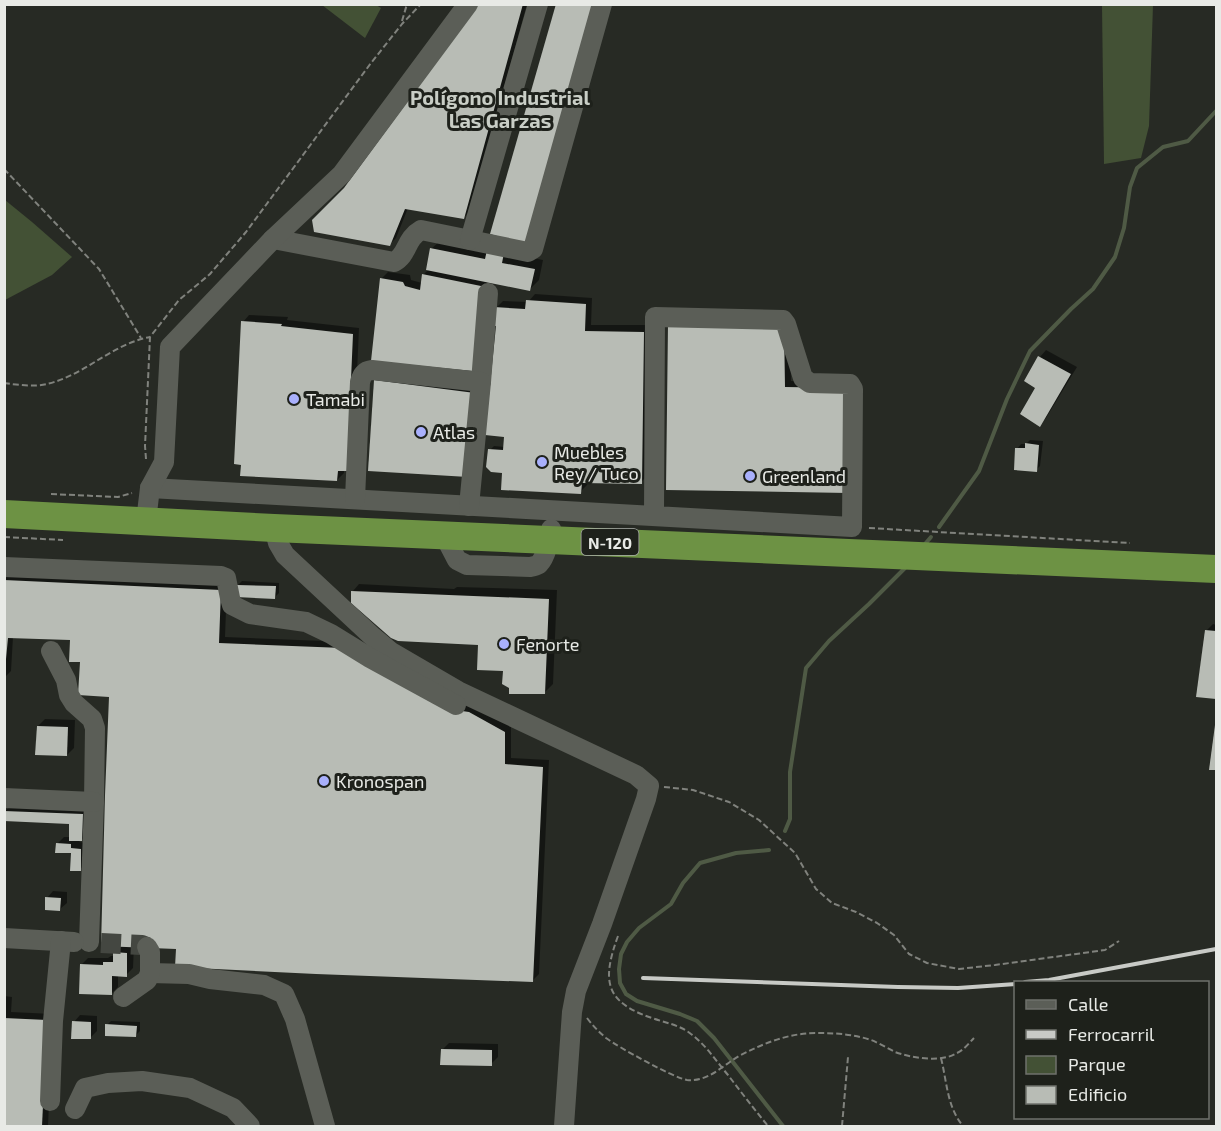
<svg xmlns="http://www.w3.org/2000/svg" width="1221" height="1131" viewBox="0 0 1221 1131" font-family="'Exo 2',sans-serif">
<style>
.green{fill:#435135}
.shadow{fill:#0007}
.lines{fill:none;stroke-linecap:round;stroke-linejoin:round}
.stream{stroke:#4f5a45;stroke-width:4}
.building{fill:#b8bcb5}
.minor-tunnel{stroke:#444741;stroke-width:20;stroke-dasharray:20 10;stroke-linecap:butt}
.path{stroke:#80827d;stroke-width:2;stroke-dasharray:6 3;stroke-linecap:butt}
.minor{stroke:#5b5e57;stroke-width:20}
.highway{stroke:#6d9244;stroke-width:28}
.rail{stroke:#c8cac6;stroke-width:4}
.poi-dot{fill:#a9b0fc;stroke:#1e211b;stroke-width:2}
.labels{text-anchor:middle;dominant-baseline:central;stroke-width:6;stroke-linejoin:round;paint-order:stroke}
.shield{fill:#1e211b;stroke:#abaea9;stroke-width:1.5}
.shield-label{font-size:16px;font-weight:bold;fill:#e8eae6}
.poi-label{font-size:18px;fill:#e8eae6;stroke:#1e211b;text-anchor:start}
.neighbourhood-label{font-size:20px;font-weight:bold;fill:#c9cec6;stroke:#1e211b}
</style>
<rect width="100%" height="100%" fill="#272a24"/>
<g class="green">
<path d="M322,5H376L381,8L365,38Z"/>
<path d="M1102,5H1153L1149,126L1141,158L1104,164Z"/>
<path d="M5,200L32,222L72,257L52,275L5,300Z"/>
</g>
<g class="shadow">
<path d="M481,4H527L470,211L463,218L408,208L396,238L389,245L346,189Z"/>
<path d="M441,240L543,260L539,280L530,289L487,281L479,362L381,279L388,272L410,275L411,280L422,283L423,275L429,269L431,249Z"/>
<path d="M535,294L592,298L591,325H650L648,475L641,482L588,481L587,485L580,492L504,469L490,450L494,446L505,447L496,308L503,301L528,302Z"/>
<path d="M249,315L288,317L287,320L359,328L353,463L344,469V473L337,480L243,322Z"/>
<path d="M790,320L791,381L855,382L668,488Z"/>
<path d="M1046,350L1077,367L1046,418L1040,425L1037,388L1040,357Z"/>
<path d="M375,380L481,386L474,468Z"/>
<path d="M1030,440L1043,441L1040,466L1036,470L1017,449L1021,444H1026Z"/>
<path d="M4,573L227,584L225,637L350,642L511,725V758L549,760L539,974L532,981L177,947L134,945L133,968L126,975H118V987L111,994L81,965L88,958H108L111,956H115V953L123,945L111,696L81,661L72,639L13,637L11,671L4,678Z"/>
<path d="M242,581L279,583V593L275,597L238,585Z"/>
<path d="M359,584L454,589L457,587L557,590L553,684L544,693L504,670L479,644L353,591Z"/>
<path d="M1213,624L1216,625V698L1198,695L1206,631Z"/>
<path d="M45,719L75,720L74,748L67,755L38,726Z"/>
<path d="M1216,726V769L1210,768Z"/>
<path d="M12,805L90,808L89,833L79,842L87,843V863L80,869L72,852L57,844L64,837H70L71,822L5,811Z"/>
<path d="M53,891L67,892V903L60,909L47,898Z"/>
<path d="M4,996L12,997L11,1012L53,1014L48,1126H4Z"/>
<path d="M80,1015L97,1016V1031L90,1038L74,1022Z"/>
<path d="M111,1021L140,1022V1031L136,1035L107,1025Z"/>
<path d="M449,1043L498,1044V1057L491,1064L442,1050Z"/>
</g>
<g class="lines">
<g class="stream">
<path d="M939,527L979,471L1007,399L1030,351L1071,309L1093,289L1115,257L1124,228L1130,187L1137,168L1163,147L1188,141L1216,111"/>
<path d="M925,544L931,537"/>
<path d="M785,831L790,819V772L806,668L829,641L869,604L905,568"/>
<path d="M769,850L736,853L700,863L683,883L671,904L639,928L627,942L621,954L619,969L620,983L626,994L637,1001L680,1014L697,1021L714,1038L783,1126"/>
</g>
</g>
<g class="building">
<path d="M479,4H523L464,219L405,209L390,246L314,232L312,220L344,188Z"/>
<path d="M556,4H596L528,245L490,234Z"/>
<path d="M430,248L485,259L487,250L504,253L502,263L535,269L530,291L426,270Z"/>
<path d="M422,274L481,286L473,371L371,361L380,278L403,282L405,286L420,290Z"/>
<path d="M526,300L586,304L585,331L644,332L642,484L582,483L581,494L501,490L502,473L491,472L486,467L488,449L503,450L504,437L485,435L496,326H493L494,307L525,309Z"/>
<path d="M241,321L282,324L281,326L353,334L347,471H338L337,481L240,476L241,465L234,464Z"/>
<path d="M668,324L784,326L785,387L849,388L848,493L666,490Z"/>
<path d="M1038,356L1071,374L1040,427L1020,414L1035,388L1024,381Z"/>
<path d="M374,380L475,393L468,477L368,471Z"/>
<path d="M1025,443L1039,445L1037,472L1014,470L1015,448H1025Z"/>
<path d="M4,580L221,590L219,643L343,648L455,710L469,712L505,732V764L543,767L533,982L316,974L175,967L176,949L101,946L105,795L109,697L78,695L80,662H69L70,640L8,638L6,659H4Z"/>
<path d="M237,585L276,586L275,599L236,597Z"/>
<path d="M351,591L549,599L545,694H509V688L502,684L503,671L477,670L478,645L398,641L391,638L351,603Z"/>
<path d="M1205,630L1216,631V699L1196,697Z"/>
<path d="M1215,725H1216V770H1209Z"/>
<path d="M37,726L68,727L67,756L35,755Z"/>
<path d="M4,811L83,814L82,841H69V824L4,821Z"/>
<path d="M56,843L71,844V848L81,849V871H70L71,853H55Z"/>
<path d="M45,897L61,898L60,911L45,910Z"/>
<path d="M113,952L127,953V977L112,976V995L79,994L80,964L103,965V962H113Z"/>
<path d="M4,1018L47,1020L42,1126H4Z"/>
<path d="M72,1021L91,1022V1039H71Z"/>
<path d="M105,1024L137,1026L136,1037L105,1036Z"/>
<path d="M441,1049L492,1050V1066L440,1065Z"/>
</g>
<g class="lines">
<path class="minor-tunnel" d="M101,943L142,945L147,947"/>
<g class="path">
<path d="M402,21L407,4"/>
<path d="M4,169L99,269L141,338"/>
<path d="M4,383C18,385 34,387 47,384C85,375 112,344 150,337"/>
<path d="M146,459L145,446L150,337L179,300L210,274L246,232L371,63L402,24L421,4"/>
<path d="M51,494L118,497L132,493"/>
<path d="M869,528L1130,543"/>
<path d="M4,537L63,540"/>
<path d="M664,787L693,790L729,802L759,820L795,853L816,889L832,903L856,912L877,923L894,935L909,954L927,963L959,969L995,965L1105,950L1119,941"/>
<path d="M618,936C602,980 604,1002 652,1018C666,1023 680,1025 691,1034C706,1045 716,1061 728,1075C741,1092 754,1109 768,1126"/>
<path d="M587,1018C593,1026 599,1032 606,1038C618,1047 674,1078 687,1080C708,1082 722,1066 739,1056C764,1043 789,1033 817,1033C835,1033 853,1034 871,1040C879,1043 887,1048 895,1052C912,1058 941,1063 957,1053C964,1050 969,1043 974,1038"/>
<path d="M941,1058C947,1082 947,1107 963,1126"/>
<path d="M842,1126L848,1057"/>
</g>
<g class="minor">
<path d="M273,239L394,262C408,255 405,239 421,230L528,252L533,249L602,4"/>
<path d="M470,240L538,4"/>
<path d="M481,382L488,293"/>
<path d="M150,488L852,527L853,389L850,384L810,383L803,378L786,324L783,320L655,317L654,515"/>
<path d="M355,499L360,382C362,375 364,371 372,370L481,382L469,506"/>
<path d="M146,521L150,488L164,462L170,347L273,239L342,174L468,4"/>
<path d="M274,528L278,543L285,555L373,637L391,652L458,691L636,775L649,786L646,799L602,924L576,991L572,1012L564,1126"/>
<path d="M444,535L457,560L467,565L530,567C534,566 537,566 539,564C546,557 550,538 551,529"/>
<path d="M4,567L221,576L226,578L230,598L232,605L250,614L306,622L331,634L370,658L456,705"/>
<path d="M51,651L66,680L69,695L74,703L92,719L95,728L94,802L89,942"/>
<path d="M4,798L94,802"/>
<path d="M4,938L74,942"/>
<path d="M150,973L189,974L210,979L264,985L284,994L295,1019L325,1126"/>
<path d="M123,997L147,980L150,973V952L147,947"/>
<path d="M50,1101L53,1021L61,941"/>
<path d="M75,1109L85,1088L108,1083L142,1081L190,1088L233,1108L250,1126"/>
</g>
<path class="highway" d="M4,514L274,528L1216,569"/>
<g class="rail">
<path d="M643,978L898,987L958,988L1016,984"/>
<path d="M1025,982L1049,980L1216,949"/>
</g>
</g>
<g class="poi-dot">
<circle cx="294" cy="399" r="6"/>
<circle cx="421" cy="432" r="6"/>
<circle cx="542" cy="462" r="6"/>
<circle cx="750" cy="476" r="6"/>
<circle cx="504" cy="644" r="6"/>
<circle cx="324" cy="781" r="6"/>
</g>
<g class="labels">
<rect class="shield" x="581.5" y="529" width="57" height="26" rx="4.5"/>
<g class="shield-label">
<text x="610" y="542">N-120</text>
</g>
<g class="poi-label">
<text x="306" y="399">Tamabi</text>
<text x="433" y="432">Atlas</text>
<text x="554" y="452">Muebles<tspan x="554" dy="21">Rey / Tuco</tspan></text>
<text x="762" y="476">Greenland</text>
<text x="516" y="644">Fenorte</text>
<text x="336" y="781">Kronospan</text>
</g>
<g class="neighbourhood-label">
<text x="500" y="97">Polígono Industrial<tspan x="500" dy="23">Las Garzas</tspan></text>
</g>
</g>
<rect width="1221" height="1131" fill="none" stroke="#e8eae6" stroke-width="12"/>
<rect x="1014" y="981" width="195" height="138" fill="#1e211b" stroke="#6f716c" stroke-width="1.5"/>
<rect x="1026" y="1000" width="30" height="9" fill="#5b5e57" stroke="#6f716c" stroke-width="1.5"/>
<text x="1068" y="1011" font-size="18" fill="#e8eae6">Calle</text>
<rect x="1026" y="1030" width="30" height="9" fill="#c8cac6" stroke="#6f716c" stroke-width="1.5"/>
<text x="1068" y="1041" font-size="18" fill="#e8eae6">Ferrocarril</text>
<rect x="1026" y="1056" width="30" height="18" fill="#435135" stroke="#6f716c" stroke-width="1.5"/>
<text x="1068" y="1071" font-size="18" fill="#e8eae6">Parque</text>
<rect x="1026" y="1086" width="30" height="18" fill="#b8bcb5" stroke="#6f716c" stroke-width="1.5"/>
<text x="1068" y="1101" font-size="18" fill="#e8eae6">Edificio</text>
</svg>
